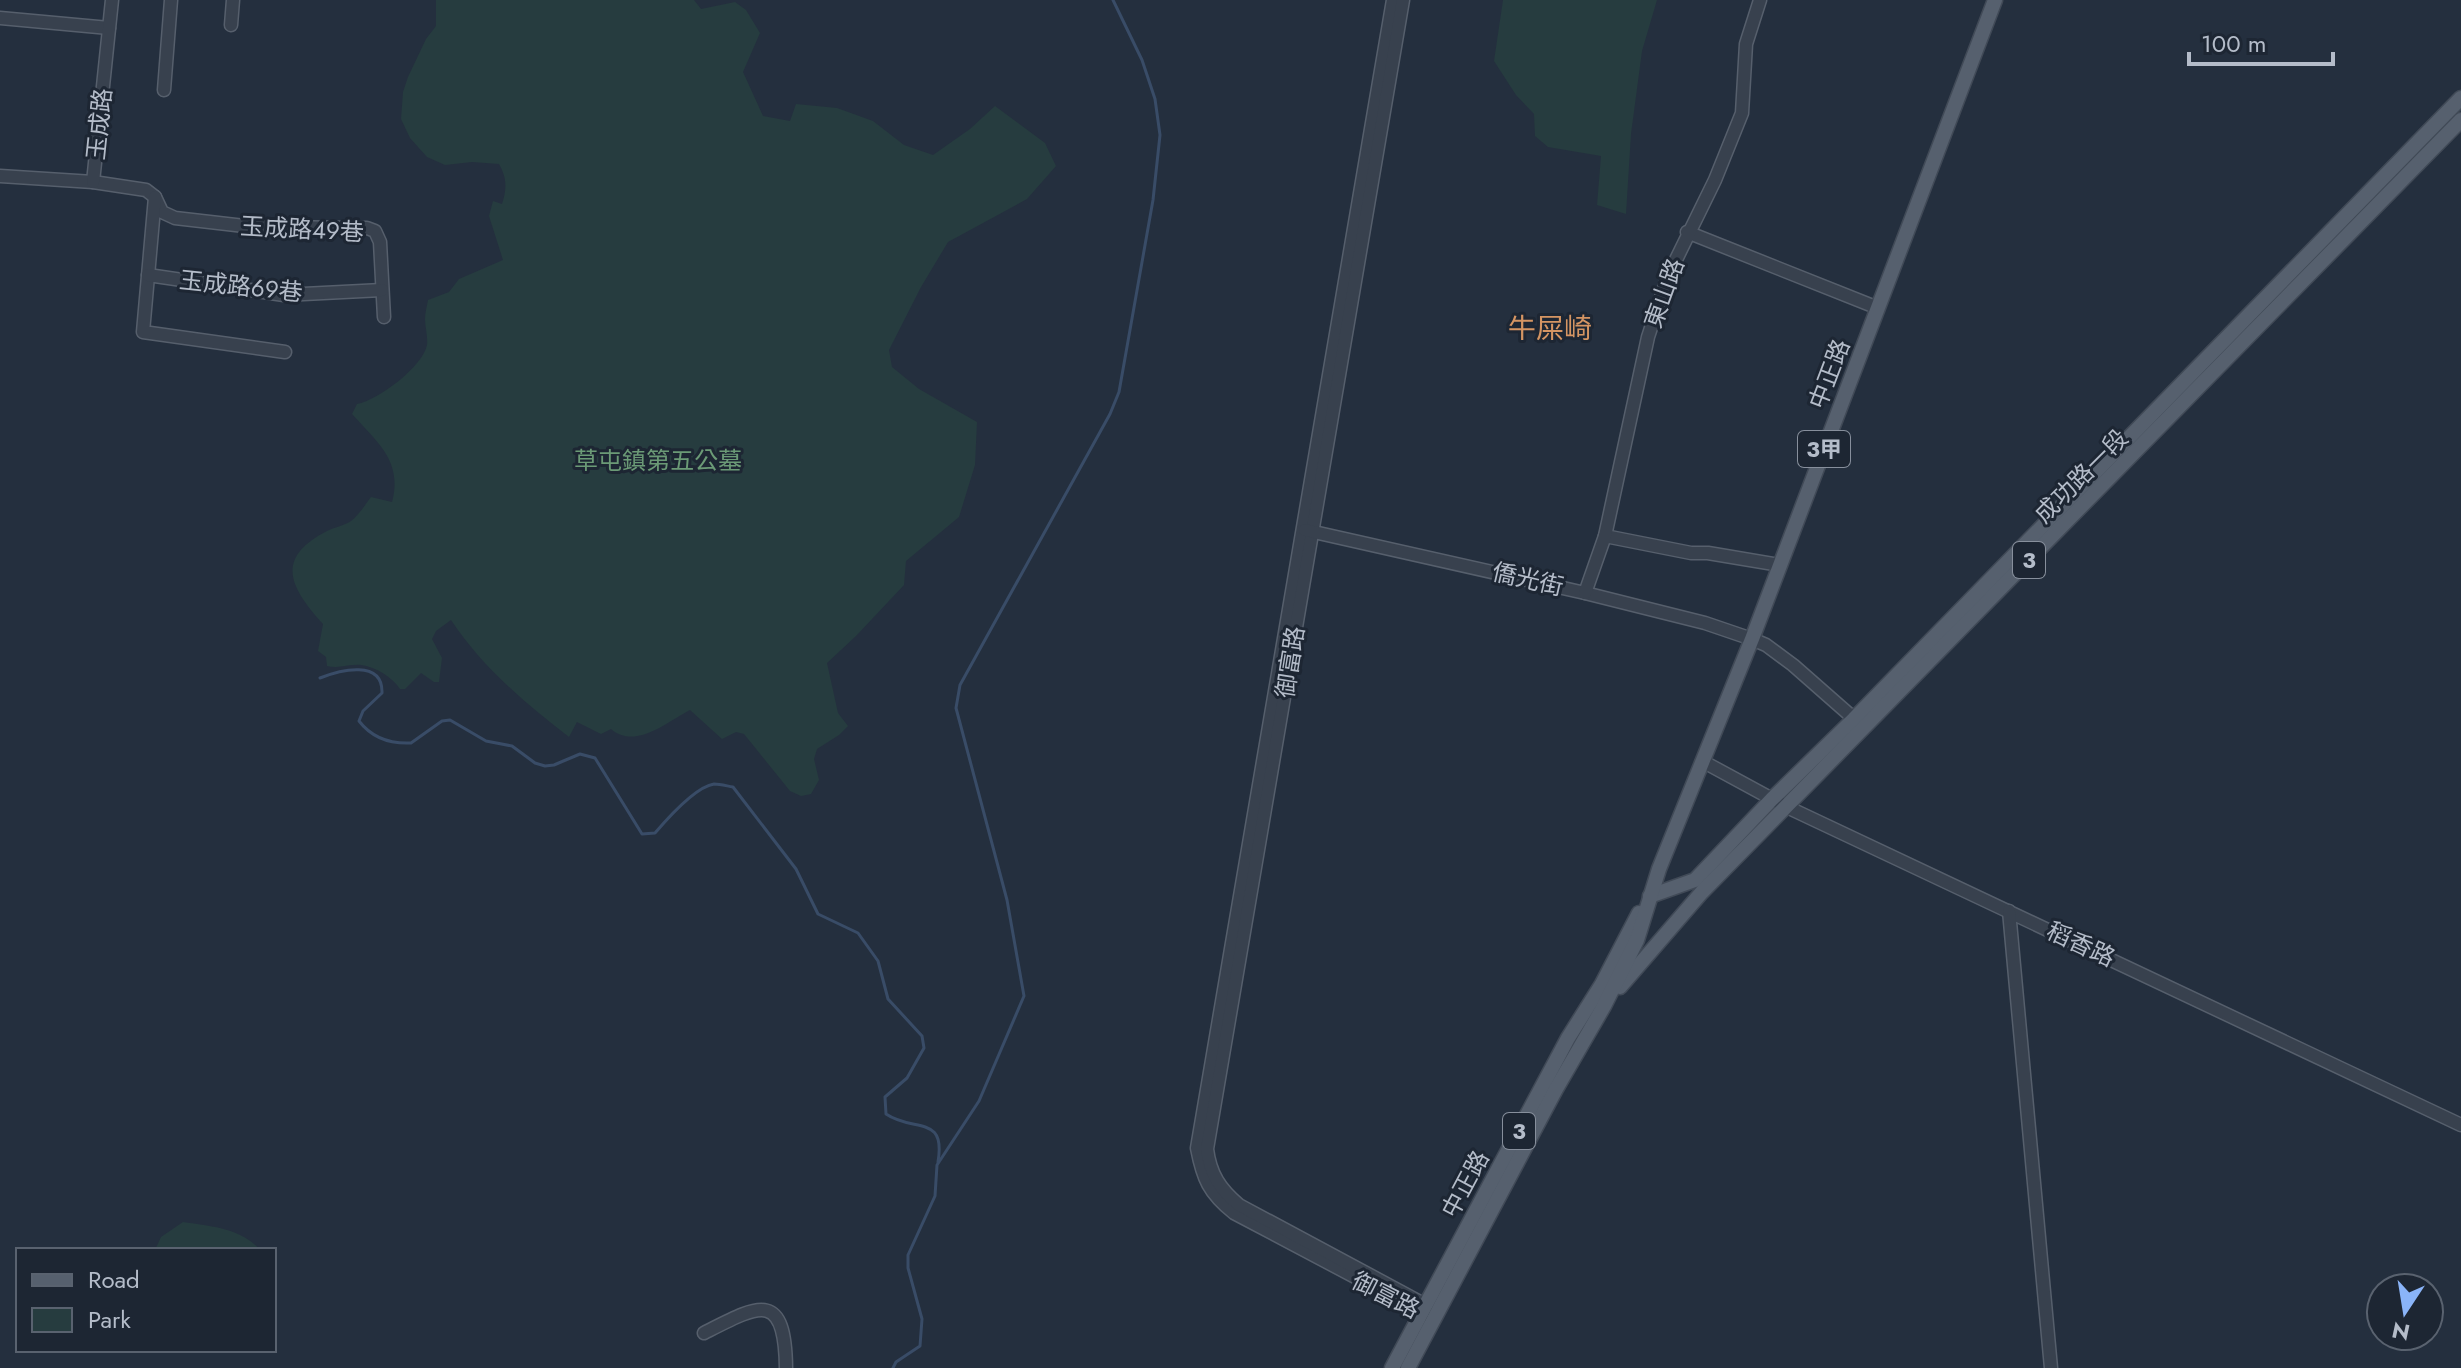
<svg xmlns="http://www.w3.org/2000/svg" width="2461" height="1368" viewBox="0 0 2461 1368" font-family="Jost,'Noto Sans TC',sans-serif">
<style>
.green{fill:#263c3f}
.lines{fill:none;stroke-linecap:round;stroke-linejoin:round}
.stream{stroke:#394c67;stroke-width:3}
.minor-casing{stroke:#565f6c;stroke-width:15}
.major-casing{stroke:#414a57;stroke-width:17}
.minor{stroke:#38414e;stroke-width:12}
.major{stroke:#56606e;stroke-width:14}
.labels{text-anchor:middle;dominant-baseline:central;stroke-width:6;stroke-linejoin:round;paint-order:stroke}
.shield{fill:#1d2633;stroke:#878f9c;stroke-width:2}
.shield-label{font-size:22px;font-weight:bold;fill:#b4bcc9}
.street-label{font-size:24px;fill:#b4bcc9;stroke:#1d2633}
.park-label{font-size:24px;fill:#6b9a76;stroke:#1d2633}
.quarter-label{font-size:28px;fill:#d59563;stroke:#1d2633}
</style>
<rect width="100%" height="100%" fill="#242f3e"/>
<g class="green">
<path d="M436,0H694L701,9L735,2L746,10L760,33L743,72L763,116L790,121L796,104L837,108L873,121L904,145L933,155L970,129L995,106L1045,143L1056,166L1027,199L948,242L921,287L889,350L892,367L919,389L977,422L975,465L959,517L906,561L904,585L856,636L827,663L838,713L848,726L839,735L817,749L814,759L819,780L811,794L801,796L790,791L744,734L736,732L722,739L690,710C667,722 635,750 611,729L601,734L577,722L569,737C524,702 483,668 451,620L436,631L432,639L442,658L439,682H434L421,673L405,689H400C392,677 376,667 361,665C349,664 339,669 327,666L326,657L318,651L323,624C291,588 273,559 327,531C334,527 344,526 351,521C358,516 365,505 371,497L392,502C403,461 377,442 352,414L357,404C379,400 423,366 427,345C428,336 425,327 425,319C425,313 427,306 428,300L449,292L459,279L503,260L489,216L493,201L502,204C507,189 507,178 499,164L472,162L445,165L427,157L410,138L401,119L403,92L408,77L426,39L436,26Z"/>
<path d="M1503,0H1657L1642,51L1631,134L1626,214L1597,205L1601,156L1548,147L1535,136L1534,114L1516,95L1494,61Z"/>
<path d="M183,1222C209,1226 242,1228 260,1250H155L161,1237Z"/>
</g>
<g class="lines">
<g class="stream">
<path d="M320,678C340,670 383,659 382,693L363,711L359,721C372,738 390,744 411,743L442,721L450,720L486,741L512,746L535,763L545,766L554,765L580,754L595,758L642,834L655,833C667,819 695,787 714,784C720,784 727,786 733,787L796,869L818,914L858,933L878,961L888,999L922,1036L924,1048L907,1078L885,1097L886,1114C914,1133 946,1114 938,1162"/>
<path d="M893,1368L896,1362L920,1346L922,1319L908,1268V1255L935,1196L937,1165L979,1101L1024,996L1007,900L956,708L960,685L1110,414L1119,392L1153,200L1160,135L1155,99L1142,60L1113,0"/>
</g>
<g class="minor-casing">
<g id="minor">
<path d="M1393,0L1197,1148C1203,1179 1209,1193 1234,1213L1427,1315"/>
<path d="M1403,0L1207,1149C1210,1174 1220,1189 1239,1205L1420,1302L1429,1312"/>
<path d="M0,18L109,28"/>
<path d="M231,25L233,0"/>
<path d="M164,90L171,0"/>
<path d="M0,176L93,182L146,190L155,197L162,212L175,218L253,227L367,228L375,231L380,242L384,317"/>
<path d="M93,182L112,0"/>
<path d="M155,197L143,332L285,352"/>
<path d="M1687,232L1878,308"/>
<path d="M148,275L284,295L382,290"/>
<path d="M1305,530L1585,593L1705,623L1752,639L1766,645L1793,665L1859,723"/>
<path d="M1605,536L1691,553H1708L1780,565"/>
<path d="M1585,593L1605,536L1648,337L1668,276L1715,180L1742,113L1746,44L1760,0"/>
<path d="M1702,761L1787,807L2461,1125"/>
<path d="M2009,911L2051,1368"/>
<path d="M704,1333C759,1305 785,1289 786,1368"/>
</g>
</g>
<g class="major-casing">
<g id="major">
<path d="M1650,896L1695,880L1772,799L1854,719L2461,98"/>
<path d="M1620,987L1702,892L2461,120"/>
<path d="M1392,1368L1568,1038L1602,984L1639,913"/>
<path d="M1408,1368L1556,1089L1604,1006L1637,940L1659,869L1752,639L1995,0"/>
</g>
</g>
<use href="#minor" class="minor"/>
<use href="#major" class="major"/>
</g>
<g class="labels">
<g class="shield">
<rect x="1798" y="431" width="52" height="36" rx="6"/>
<rect x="2013" y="542" width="32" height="36" rx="6"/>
<rect x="1503" y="1113" width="32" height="36" rx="6"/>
</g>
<g class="shield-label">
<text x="1824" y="449">3甲</text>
<text x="2029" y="560">3</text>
<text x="1519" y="1131">3</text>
</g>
<g class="street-label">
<text transform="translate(99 124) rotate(-84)">玉成路</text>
<text transform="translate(302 229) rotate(3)">玉成路49巷</text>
<text transform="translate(241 286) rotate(6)">玉成路69巷</text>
<text transform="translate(1664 293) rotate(-70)">東山路</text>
<text transform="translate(1829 374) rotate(-69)">中正路</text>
<text transform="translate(2081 476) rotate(-45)">成功路一段</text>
<text transform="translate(1528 579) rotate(13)">僑光街</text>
<text transform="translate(1290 662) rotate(-81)">御富路</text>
<text transform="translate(2081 944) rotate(25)">稻香路</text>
<text transform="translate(1465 1184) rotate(-62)">中正路</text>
<text transform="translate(1386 1295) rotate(27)">御富路</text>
</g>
<g class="park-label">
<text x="658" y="460">草屯鎮第五公墓</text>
</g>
<g class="quarter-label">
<text x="1550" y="328">牛屎崎</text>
</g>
</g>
<rect x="16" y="1248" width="260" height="104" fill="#1d2633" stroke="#59626f" stroke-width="2"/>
<rect x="32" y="1274" width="40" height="12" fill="#56606e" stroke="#59626f" stroke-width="2"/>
<text x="88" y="1288" font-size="24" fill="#b4bcc9">Road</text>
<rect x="32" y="1308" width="40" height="24" fill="#263c3f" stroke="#59626f" stroke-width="2"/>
<text x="88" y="1328" font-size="24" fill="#b4bcc9">Park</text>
<g transform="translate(2405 1312) rotate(192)"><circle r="38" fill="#1d2633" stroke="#59626f" stroke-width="2"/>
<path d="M0-6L14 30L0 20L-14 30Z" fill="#8ab4f8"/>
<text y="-12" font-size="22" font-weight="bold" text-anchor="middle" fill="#b4bcc9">N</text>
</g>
<path d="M2189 52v12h144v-12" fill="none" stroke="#b4bcc9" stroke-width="4"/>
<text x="2201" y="52" font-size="24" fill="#b4bcc9" stroke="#1d2633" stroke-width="6" paint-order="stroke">100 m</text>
</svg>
